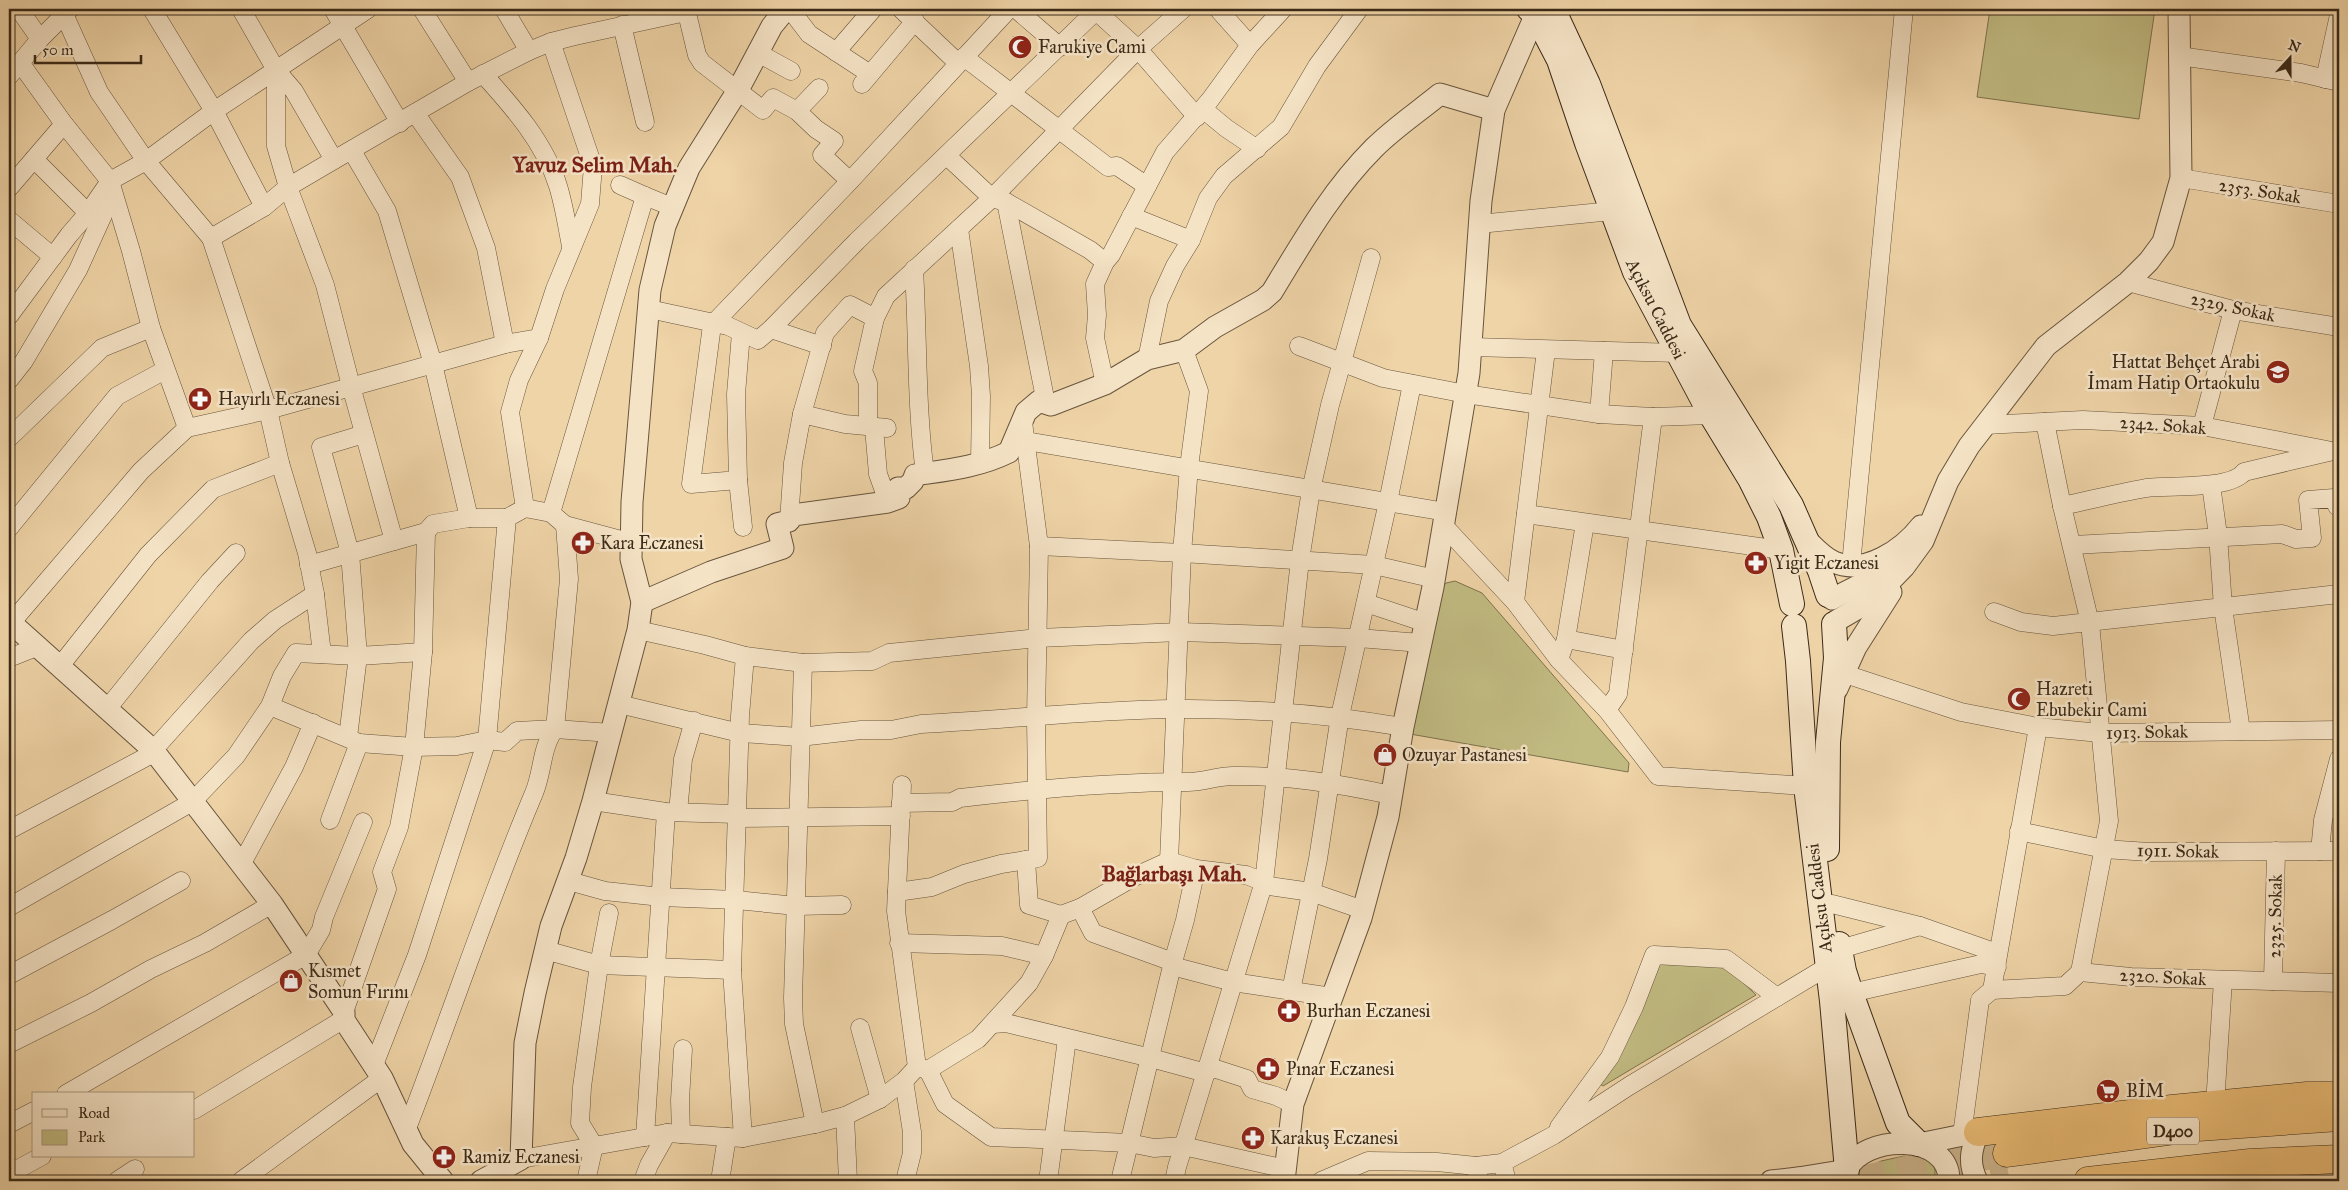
<svg xmlns="http://www.w3.org/2000/svg" width="2348" height="1190" viewBox="0 0 2348 1190" font-family="'IM FELL Great Primer',serif">
<style>
.green{fill:#c1bb82;stroke:#7e724d}
.lines{fill:none;stroke-linecap:round;stroke-linejoin:round}
.trunk-tunnel{stroke:#cbb28a;stroke-width:28;stroke-dasharray:28 14;stroke-linecap:butt}
.minor-casing{stroke:#67543c;stroke-width:19}
.tertiary-casing{stroke:#67543c;stroke-width:23}
.secondary-casing{stroke:#3a2a18;stroke-width:26}
.trunk-casing{stroke:#3a2a18;stroke-width:29}
.minor{stroke:#f5e3c6;stroke-width:18}
.tertiary{stroke:#f5e3c6;stroke-width:21}
.secondary{stroke:#f5e3c6;stroke-width:24}
.trunk{stroke:#e8ba74;stroke-width:28}
.labels{text-anchor:middle;dominant-baseline:central;stroke-width:5;stroke-linejoin:round;paint-order:stroke}
.shield{fill:#f5e3c6;stroke:#72624c;stroke-width:1}
.shield-label{font-size:16px;font-weight:bold;fill:#3a2a18}
.poi-label{font-size:18px;fill:#3a2a18;stroke:#f5e3c6;text-anchor:start}
.street-label{font-size:18px;fill:#3a2a18;stroke:#f5e3c6}
.district-label{font-size:22px;font-weight:bold;fill:#7a1f14;stroke:#f5e3c6}
</style>
<rect width="100%" height="100%" fill="#efd4a7"/>
<filter id="stains"><feTurbulence type="fractalNoise" baseFrequency=".004" numOctaves="4"/><feColorMatrix values="0 0 0 0 .2 0 0 0 0 .09 0 0 0 0 .02 0 0 0 .5 -.17"/></filter>
<radialGradient id="worn" r=".72"><stop offset=".6" stop-color="#630" stop-opacity="0"/><stop offset="1" stop-color="#630" stop-opacity=".3"/></radialGradient>
<g class="green">
<path d="M1990,9H2155L2139,119L1977,97Z"/>
<path d="M1455,581L1482,593L1629,763L1628,772L1410,734L1438,592L1446,583Z"/>
<path d="M1666,962L1725,965L1756,995L1603,1086L1596,1081L1654,965Z"/>
<path d="M1904,1156L1928,1160L1935,1168V1181H1861L1865,1169L1881,1161Z"/>
</g>
<g class="lines">
<g class="trunk-tunnel">
<path d="M1857,1181L1938,1163L2007,1153"/>
<path d="M1949,1181L2008,1171"/>
</g>
<g class="minor-casing">
<g id="minor">
<path d="M19,9L40,39"/>
<path d="M152,9L214,111L264,207"/>
<path d="M241,9L276,70L294,91L334,160"/>
<path d="M333,9L400,123"/>
<path d="M422,9L468,82"/>
<path d="M504,9L529,51"/>
<path d="M686,9L697,55L702,63L763,110L773,98L797,111L816,129L834,141L822,155L850,181"/>
<path d="M790,9L809,34L870,74"/>
<path d="M901,9L958,63"/>
<path d="M1016,9L1060,47"/>
<path d="M1094,9L1138,49L1197,117"/>
<path d="M1218,9L1250,45"/>
<path d="M64,14L99,92L146,161L211,238L268,410L280,463L307,553L315,594L322,654"/>
<path d="M622,25L645,122"/>
<path d="M551,42L593,166L590,204L555,289L539,338L519,380L510,412L525,508L551,513L565,525L632,543"/>
<path d="M836,52L873,9"/>
<path d="M758,53L791,71"/>
<path d="M2179,56L2301,73L2339,82"/>
<path d="M964,57L1108,167L1117,166L1147,186"/>
<path d="M21,64L64,124L110,181L131,251L151,328L187,428"/>
<path d="M276,70V146L288,187L325,285L351,386L394,541"/>
<path d="M483,74C512,106 545,143 558,186C564,205 567,226 571,246"/>
<path d="M9,76L40,39L70,9"/>
<path d="M2325,79L2339,15"/>
<path d="M862,84L915,21"/>
<path d="M1203,109L1226,128L1257,149"/>
<path d="M797,111L819,88"/>
<path d="M415,113L460,177L486,248L505,344"/>
<path d="M352,151L387,211L433,364L469,518"/>
<path d="M947,156L992,198L1006,202L1044,393L1039,401"/>
<path d="M34,159L88,213"/>
<path d="M2181,178L2339,204"/>
<path d="M620,185L645,196"/>
<path d="M9,188L64,124"/>
<path d="M1006,202L1090,250L1105,262"/>
<path d="M1131,216L1191,240"/>
<path d="M9,220L53,257"/>
<path d="M1479,224L1612,211"/>
<path d="M959,229L979,366L981,396L980,464"/>
<path d="M211,238L264,207L288,187L334,160L468,82L529,51L551,42L575,36L686,12"/>
<path d="M914,269C918,337 916,406 925,473"/>
<path d="M2128,282L2233,310L2339,327"/>
<path d="M649,309L728,326L758,340L771,329L857,241L1098,9"/>
<path d="M9,316L69,235L88,213L110,181L146,161L214,111L368,9"/>
<path d="M771,329L822,346"/>
<path d="M741,333L736,394L738,480L691,484L712,325L850,181L1009,9"/>
<path d="M1299,346L1383,378L1466,394L1599,414L1653,417L1711,415"/>
<path d="M1471,347L1678,353"/>
<path d="M1147,359L1159,301L1175,266L1191,240L1208,198L1224,176L1281,127L1317,66L1359,9"/>
<path d="M9,380L24,361L78,270L103,215L108,189"/>
<path d="M1105,384L1095,338L1097,315L1095,284L1105,262L1111,255L1165,152L1210,100L1250,45L1283,9"/>
<path d="M802,414L845,424L887,428"/>
<path d="M1599,414L1604,351"/>
<path d="M1023,422L1039,546L1036,718L1038,858L1026,860L1029,905L1061,915"/>
<path d="M2045,422L2062,506"/>
<path d="M1985,425L2083,420L2202,426L2327,450"/>
<path d="M868,426V383L863,371L875,318"/>
<path d="M2202,426L2233,310"/>
<path d="M874,428L878,474L888,502"/>
<path d="M9,438L102,348L151,328"/>
<path d="M1026,441L1446,512"/>
<path d="M738,480L743,527"/>
<path d="M2211,485L2218,535L2223,607L2241,731"/>
<path d="M551,513L645,196L672,207"/>
<path d="M1526,514L1781,550"/>
<path d="M789,521L793,463L802,414L825,333L850,305L875,318L886,296L992,198L1138,49L1183,9"/>
<path d="M1444,526L1515,602L1559,660L1607,710L1658,776L1806,786"/>
<path d="M9,528L117,396L165,370"/>
<path d="M2073,545L2282,534L2296,539L2312,538L2308,500L2334,498L2337,506H2339"/>
<path d="M1039,546L1182,553L1374,565L1435,579"/>
<path d="M309,565L426,532L433,524L469,518H507"/>
<path d="M1851,565L1904,9"/>
<path d="M1515,602L1546,350"/>
<path d="M1366,603L1426,623"/>
<path d="M1994,612L2021,622L2053,626L2339,594"/>
<path d="M11,623L141,471L187,428L268,410L505,344L539,338"/>
<path d="M638,630L705,645L745,656L803,663L872,661L889,653L1038,638L1180,632L1358,638L1421,643"/>
<path d="M1566,639L1624,650"/>
<path d="M9,658L39,646"/>
<path d="M1559,660L1566,639L1585,523"/>
<path d="M803,663L793,998L794,1024L815,1124"/>
<path d="M60,666L148,555L213,489L280,463"/>
<path d="M1842,673L1961,712L2038,727L2100,733L2339,730"/>
<path d="M619,704L740,733L800,737L861,730H891L921,724C1005,720 1089,710 1173,709C1251,708 1327,714 1403,727"/>
<path d="M270,706L359,743L414,747L457,746L487,740L505,742L517,731L555,729L611,733"/>
<path d="M107,709L210,581L236,553"/>
<path d="M1607,710L1618,694L1653,417"/>
<path d="M348,737L358,656L350,553L321,447L364,434"/>
<path d="M902,785L896,911L917,1067"/>
<path d="M593,801L666,812L737,814"/>
<path d="M901,803L952,802L960,798C1036,789 1112,782 1188,782C1203,782 1218,776 1233,776C1287,775 1339,784 1391,795"/>
<path d="M678,812L683,759L694,721"/>
<path d="M737,818L901,816"/>
<path d="M330,820L359,743"/>
<path d="M9,830L148,756L251,641L275,620L315,594"/>
<path d="M2019,831L2104,849L2149,852L2339,851"/>
<path d="M2320,851L2323,820L2339,759"/>
<path d="M1169,861L1182,553L1189,467L1199,391L1184,350"/>
<path d="M241,865L294,767L313,723"/>
<path d="M569,881L605,891L661,897L736,900L796,906L842,905"/>
<path d="M1262,885L1311,892L1363,910"/>
<path d="M897,892L932,887L964,874L1001,864L1026,860"/>
<path d="M1832,904L1920,926L1997,953"/>
<path d="M9,907L192,802L236,756L270,706L282,676L296,653L358,656L423,652"/>
<path d="M1080,908L1134,877L1169,861L1196,869L1246,875L1264,882"/>
<path d="M899,943L1002,946L1044,956"/>
<path d="M1840,949L1920,926"/>
<path d="M545,950L599,965L732,970"/>
<path d="M1172,966L1233,982L1332,997"/>
<path d="M2080,972L2109,821L2090,623L2062,506C2090,500 2118,493 2146,488C2169,485 2230,490 2244,472L2333,451"/>
<path d="M9,975L112,920L181,881"/>
<path d="M2273,981L2276,851"/>
<path d="M1992,990L2065,986L2080,972L2131,977L2339,983"/>
<path d="M1291,991L1318,859L1340,716L1388,502L1412,384"/>
<path d="M1851,993L1981,964L1997,967"/>
<path d="M344,1012L387,889L382,872L399,827L414,747L423,652L426,532"/>
<path d="M993,1024L1006,1023L1151,1058L1206,1073L1213,1068L1247,1079L1252,1089L1276,1096L1293,1104"/>
<path d="M860,1028L880,1099"/>
<path d="M9,1044L91,1003L151,969L205,943L272,904"/>
<path d="M374,1065L417,955L487,740L507,518L525,508"/>
<path d="M928,1070L945,1104L991,1137L1129,1143L1154,1148L1183,1146L1286,1169"/>
<path d="M904,1081L912,1132V1153L905,1181"/>
<path d="M66,1094L306,955L321,930L324,917L363,822"/>
<path d="M2215,1105L2223,980"/>
<path d="M194,1110L344,1019"/>
<path d="M845,1116L848,1181"/>
<path d="M9,1124L34,1111"/>
<path d="M1559,1127L1610,1057L1634,1007L1654,955L1726,959L1777,997"/>
<path d="M406,1131C450,1018 487,904 534,793C543,772 541,747 555,729L569,579L565,525"/>
<path d="M681,1134L680,1100L683,1049"/>
<path d="M1962,1135L1980,1000L1992,990L2038,727"/>
<path d="M645,1137L666,812"/>
<path d="M743,1138L732,970L740,716L745,656"/>
<path d="M521,1159L667,1133L743,1138L815,1124L845,1116L880,1099L904,1081L917,1067L928,1070L978,1039L1029,983L1044,956L1061,915L1080,908L1093,933L1173,962"/>
<path d="M1502,1163L1507,1181"/>
<path d="M1476,1166L1479,1181"/>
<path d="M9,1174L42,1156"/>
<path d="M117,1181L135,1169"/>
<path d="M241,1181L382,1078"/>
<path d="M586,1181L594,1146L580,1123L582,1087L599,965L609,913"/>
<path d="M643,1181L649,1165L667,1133"/>
<path d="M720,1181L727,1137"/>
<path d="M1048,1181L1067,1039"/>
<path d="M1120,1181L1173,962L1185,920L1196,869"/>
<path d="M1174,1181L1177,1167L1264,882L1300,560L1311,490L1330,405L1371,258"/>
<path d="M1321,1181L1368,1161L1437,1162L1476,1166L1502,1163L1554,1135L1629,1086L1827,967"/>
</g>
</g>
<g class="tertiary-casing">
<g id="tertiary">
<path d="M1807,540C1815,548 1823,557 1834,562C1865,576 1903,549 1921,526"/>
<path d="M1832,599L1895,567"/>
<path d="M642,602L711,572L783,548L777,524L789,521L793,515L888,502L899,498L898,488H906L913,481L915,475C948,470 979,467 1009,452L1026,412L1039,401L1051,405L1105,384L1147,359L1184,350L1215,327L1263,300L1272,292C1303,241 1332,190 1374,148C1394,128 1418,112 1440,94L1494,110"/>
<path d="M9,621L153,750L272,904L344,1012V1020L382,1078L413,1144L443,1181"/>
<path d="M1836,621L1872,600L1904,567L1923,541L1948,481L1969,446L2046,346L2128,282L2149,261L2163,242L2181,178L2179,9"/>
<path d="M1837,689L1856,647L1891,592"/>
<path d="M1919,1144L1978,1132"/>
<path d="M1798,1178L1847,1170"/>
<path d="M481,1181L521,1159L525,1043L535,993L551,926L576,858L593,801L638,630L642,602L631,559L632,502L650,290L665,226L689,168L738,90L772,26L786,9"/>
<path d="M1284,1181L1293,1104L1361,918L1388,817L1403,727L1433,587L1469,373L1481,201L1494,110L1538,9"/>
<path d="M1771,1181L1798,1178L1805,1181"/>
<path d="M1846,1181C1846,1178 1845,1173 1847,1170C1863,1134 1950,1132 1949,1181"/>
<path d="M1977,1181C1968,1163 1971,1150 1978,1132"/>
</g>
</g>
<g class="secondary-casing">
<g id="secondary">
<path d="M1529,9L1535,14L1559,60L1587,143L1635,272L1711,415L1750,479L1769,517L1781,550L1792,604"/>
<path d="M1553,9L1588,84L1679,325L1791,505L1820,571L1828,595"/>
<path d="M1794,626L1798,661L1806,786L1832,1001L1847,1170"/>
<path d="M1827,849L1828,742L1836,658L1834,624"/>
<path d="M1839,944L1844,971L1851,993L1898,1123L1919,1144"/>
</g>
</g>
<g class="trunk-casing">
<g id="trunk">
<path d="M1978,1132L2172,1109L2307,1096H2339"/>
<path d="M2007,1153L2198,1127L2339,1117"/>
<path d="M2088,1181L2250,1163L2339,1159"/>
</g>
</g>
<use href="#minor" class="minor"/>
<use href="#tertiary" class="tertiary"/>
<use href="#secondary" class="secondary"/>
<use href="#trunk" class="trunk"/>
</g>
<defs>
<g id="mosque-disc" transform="scale(1.25)"><circle r="9.5" fill="#8f2418" stroke="#f5e3c6"/><path d="M3.5-4.9A6 6 0 1 0 3.5 4.9A5 5 0 1 1 3.5-4.9Z" fill="#fff"/></g>
<g id="school-disc" transform="scale(1.25)"><circle r="9.5" fill="#8f2418" stroke="#f5e3c6"/><path d="M0-5L7-2L0 1L-7-2ZM-4 1L0 2.5L4 1V4Q0 6-4 4Z" fill="#fff"/></g>
<g id="pharmacy-disc" transform="scale(1.25)"><circle r="9.5" fill="#8f2418" stroke="#f5e3c6"/><path d="M-2-6h4v4h4v4h-4v4h-4v-4h-4v-4h4Z" fill="#fff"/></g>
<g id="shop-disc" transform="scale(1.25)"><circle r="9.5" fill="#8f2418" stroke="#f5e3c6"/><path d="M-5-2.5h2.3a2.7 3.5 0 0 1 5.4 0H5L5.5 6h-11ZM-1.5-2.5h3a1.5 2.3 0 0 0-3 0Z" fill="#fff"/></g>
<g id="supermarket-disc" transform="scale(1.25)"><circle r="9.5" fill="#8f2418" stroke="#f5e3c6"/><path d="M-6-5.5h2.5l.6 2H6L4.5 2H-2.5L-4.4-4H-6ZM-1.5 3.2a1.3 1.3 0 1 0 .1 0ZM3 3.2a1.3 1.3 0 1 0 .1 0Z" fill="#fff"/></g>
</defs>
<g fill-rule="evenodd">
<use href="#mosque-disc" x="1020" y="47"/>
<use href="#school-disc" x="2278" y="372"/>
<use href="#pharmacy-disc" x="200" y="399"/>
<use href="#pharmacy-disc" x="583" y="543"/>
<use href="#pharmacy-disc" x="1756" y="563"/>
<use href="#mosque-disc" x="2019" y="699"/>
<use href="#shop-disc" x="1385" y="755"/>
<use href="#shop-disc" x="291" y="981"/>
<use href="#pharmacy-disc" x="1289" y="1011"/>
<use href="#pharmacy-disc" x="1268" y="1069"/>
<use href="#supermarket-disc" x="2108" y="1091"/>
<use href="#pharmacy-disc" x="1253" y="1138"/>
<use href="#pharmacy-disc" x="444" y="1157"/>
</g>
<g class="labels">
<rect class="shield" x="2147" y="1117.5" width="52" height="27" rx="4"/>
<g class="shield-label">
<text x="2173" y="1131">D400</text>
</g>
<g class="poi-label">
<text x="1038" y="47">Farukiye Cami</text>
<text x="2260" y="362" text-anchor="end">Hattat Behçet Arabi<tspan x="2260" dy="21">İmam Hatip Ortaokulu</tspan></text>
<text x="218" y="399">Hayırlı Eczanesi</text>
<text x="600" y="543">Kara Eczanesi</text>
<text x="1774" y="563">Yigit Eczanesi</text>
<text x="2036" y="689">Hazreti<tspan x="2036" dy="21">Ebubekir Cami</tspan></text>
<text x="1402" y="755">Ozuyar Pastanesi</text>
<text x="308" y="971">Kısmet<tspan x="308" dy="21">Somun Fırını</tspan></text>
<text x="1306" y="1011">Burhan Eczanesi</text>
<text x="1286" y="1069">Pınar Eczanesi</text>
<text x="2126" y="1091">BİM</text>
<text x="1270" y="1138">Karakuş Eczanesi</text>
<text x="462" y="1157">Ramiz Eczanesi</text>
</g>
<g class="street-label">
<text transform="translate(2260 191) rotate(9)">2353. Sokak</text>
<text transform="translate(2233 307) rotate(12)">2329. Sokak</text>
<text transform="translate(1656 309) rotate(63)">Açıksu Caddesi</text>
<text transform="translate(2163 425) rotate(4)">2342. Sokak</text>
<text transform="translate(2147 732) rotate(-1)">1913. Sokak</text>
<text transform="translate(2178 851) rotate(1)">1911. Sokak</text>
<text transform="translate(1819 898) rotate(-97)">Açıksu Caddesi</text>
<text transform="translate(2275 916) rotate(-89)">2325. Sokak</text>
<text transform="translate(2163 977) rotate(3)">2320. Sokak</text>
</g>
<g class="district-label">
<text x="595" y="164">Yavuz Selim Mah.</text>
<text x="1174" y="873">Bağlarbaşı Mah.</text>
</g>
</g>
<rect width="2348" height="1190" fill="none" stroke="#efd4a7" stroke-width="30"/>
<rect x="10" y="10" width="2328" height="1170" fill="none" stroke="#3a2a18" stroke-width="2.5"/>
<rect x="15" y="15" width="2318" height="1160" fill="none" stroke="#3a2a18"/>
<rect x="32" y="1092" width="162" height="65" fill="#f5e3c6" stroke="#aa9980"/>
<rect x="42" y="1109" width="25" height="8" fill="#f5e3c6" stroke="#aa9980"/>
<text x="78" y="1118" font-size="15" fill="#3a2a18">Road</text>
<rect x="42" y="1130" width="25" height="15" fill="#c1bb82" stroke="#aa9980"/>
<text x="78" y="1142" font-size="15" fill="#3a2a18">Park</text>
<g transform="translate(2290 58) rotate(21)" stroke="#f5e3c6" stroke-width="4" paint-order="stroke">
<path d="M0-4L9 19L0 12L-9 19Z" fill="#3a2a18"/>
<text y="-8" font-size="14" font-weight="bold" text-anchor="middle" fill="#3a2a18">N</text>
</g>
<path d="M35 55v8h106v-8" fill="none" stroke="#3a2a18" stroke-width="2.5"/>
<text x="42" y="55" font-size="15" fill="#3a2a18" stroke="#f5e3c6" stroke-width="4" paint-order="stroke">50 m</text>
<rect width="100%" height="100%" filter="url(#stains)"/>
<rect width="100%" height="100%" fill="url(#worn)"/>
</svg>
